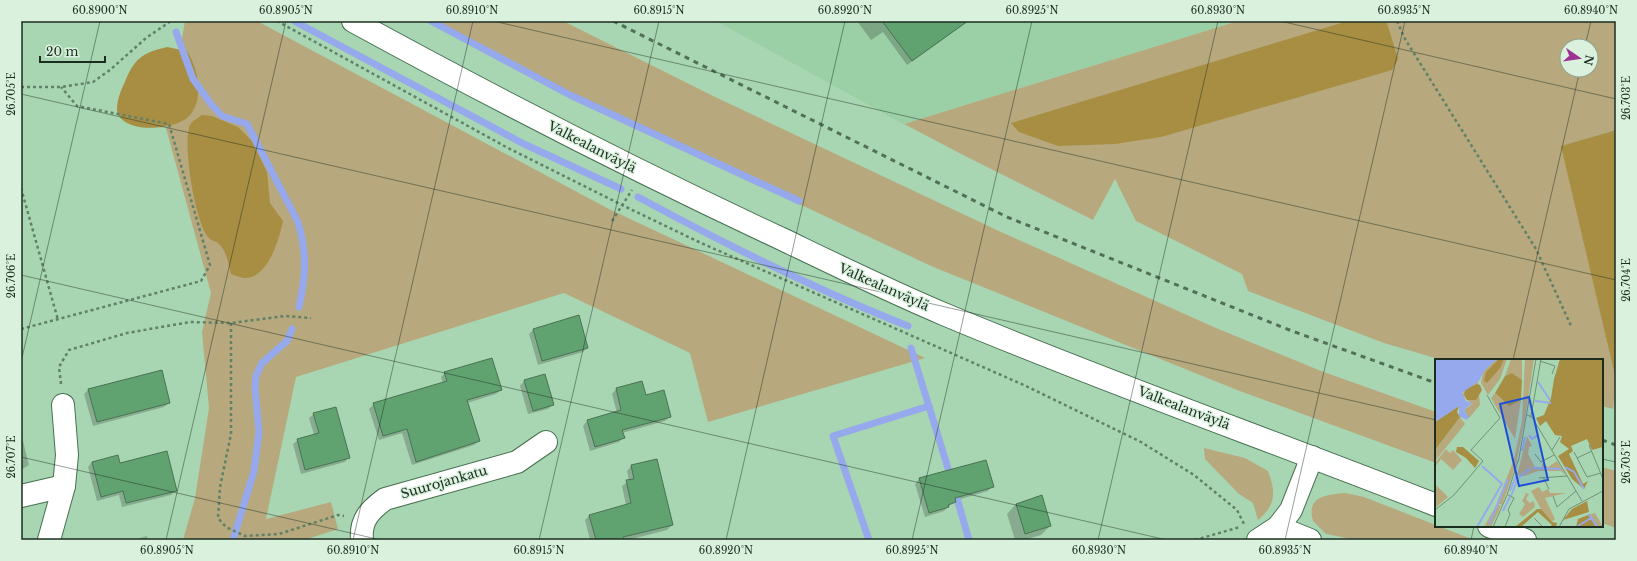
<svg xmlns="http://www.w3.org/2000/svg" width="1637" height="561" viewBox="0 0 1637 561" font-family="'Libre Baskerville',serif">
<style>
.built{fill:#9bd0a6}
.green{fill:#b7a87d;fill-rule:evenodd}
.forest{fill:#a78e43}
.shadow{fill:#0003}
.lines{fill:none;stroke-linecap:round;stroke-linejoin:round}
.stream{stroke:#95a9ec;stroke-width:7}
.building{fill:#61a271;stroke:#497353}
.street-casing{stroke:#467050;stroke-width:24}
.secondary-casing{stroke:#467050;stroke-width:24}
.path{stroke:#618168;stroke-width:2.5;stroke-dasharray:3 3;stroke-linecap:butt}
.street{stroke:#fff;stroke-width:22}
.secondary{stroke:#fff;stroke-width:22}
.rail{stroke:#526f58;stroke-width:3;stroke-dasharray:5 5;stroke-linecap:butt}
.ticks{fill:none;stroke:#1b2d1f;stroke-width:1;stroke-opacity:0.45}
.labels{text-anchor:middle;dominant-baseline:central;stroke-width:3;stroke-linejoin:round;paint-order:stroke}
.street-label{font-size:13px;fill:#1b2d1f;stroke:#daf1de}
.inset-river{fill:none;stroke:#95a9ec;stroke-width:2}
.inset-road{fill:none;stroke:#709277;stroke-width:1}
.view{fill:#1d4ed8;fill-opacity:0.15;stroke:#1d4ed8;stroke-width:2}
.inset-edge{fill:none;stroke:#1b2d1f;stroke-width:2}
.neatline{fill:none;stroke:#1b2d1f;stroke-width:1.5}
.ticks-label{font-size:10px;text-anchor:middle;fill:#1b2d1f}
</style>
<rect width="100%" height="100%" fill="#a9d6b2"/>
<path class="built" d="M716,21H1238L903,124Z"/>
<g class="green">
<path d="M185,21H257L607,208L925,358L708,422L690,353L564,293L296,377L266,519L331,502L338,529L304,540H183L195,498L209,408L202,332L211,293L166,128Z"/>
<path d="M425,21H563L713,96L1001,232L1216,328L1321,371L1436,412V463L1237,390L931,266L667,142Z"/>
<path d="M1238,21H1616V130L1562,146L1616,380L1613,409L1602,406V360H1442L1384,343L1248,291L1242,274L1136,221L1115,179L1093,220L967,157L904,124ZM1567,46H1591V70H1567Z"/>
<path d="M1204,448L1245,458L1268,471C1276,492 1276,505 1258,520L1253,503L1239,494L1205,459Z"/>
<path d="M1602,467L1616,471V528L1602,523Z"/>
<path d="M1345,493L1364,497L1474,540H1356L1326,534L1313,521C1306,496 1326,495 1345,493Z"/>
</g>
<g class="forest">
<path d="M1348,21L1387,23L1398,59L1392,70L1161,137L1115,144L1058,146L1019,132L1011,123Z"/>
<path d="M167,47L187,51C198,68 204,97 191,114C179,130 130,134 119,116C114,108 120,92 124,84C134,59 141,53 167,47Z"/>
<path d="M202,115L212,116L238,127L252,141L267,172L270,203L283,221C279,239 268,280 243,278C239,277 234,275 231,274C228,263 227,251 218,243C215,241 210,240 208,237C195,222 182,143 190,125C192,121 198,118 202,115Z"/>
<path d="M1616,130V380L1561,146Z"/>
</g>
<g class="shadow">
<path d="M857,21H968L907,65L883,32L871,40Z"/>
<path d="M533,330L587,348L583,352L538,365L529,334Z"/>
<path d="M445,373L501,390L496,394L467,403L479,441L474,445L412,465L402,433L379,440L369,409L374,404L443,384L441,377Z"/>
<path d="M545,375L553,404L548,409L528,414L520,386L524,381Z"/>
<path d="M642,382L645,396L670,416L665,421L622,433L623,438L619,442L590,451L583,426L587,421L617,413L612,394L616,389Z"/>
<path d="M89,389L169,403L164,407L93,426L84,394Z"/>
<path d="M314,414L349,457L345,462L301,474L293,444L298,440L314,435L309,418Z"/>
<path d="M21,433L29,465L21,470Z"/>
<path d="M656,460L672,525L667,530L628,540H590L585,520L589,516L626,505L622,486L629,481L627,471L631,466Z"/>
<path d="M985,461L992,486L988,491L954,501L944,511L925,517L915,484L919,479Z"/>
<path d="M92,462L119,464L176,490L171,495L122,507L119,495L97,501L88,467Z"/>
<path d="M1016,504L1050,526L1041,535L1024,540H1015L1007,514Z"/>
<path d="M147,536L148,540H133Z"/>
</g>
<g class="lines">
<g class="stream">
<path d="M294,21L524,144L621,189"/>
<path d="M431,21L570,95L799,201"/>
<path d="M176,32L193,79L211,104L222,116L247,124L298,222C307,253 306,275 299,307"/>
<path d="M638,197C725,244 816,290 908,326"/>
<path d="M911,348L951,478"/>
<path d="M954,488L969,540"/>
<path d="M233,540L254,471L259,432L255,388L256,376L262,363L287,341L292,329"/>
<path d="M869,540L833,436L929,406"/>
</g>
</g>
<g class="building">
<path d="M882,21H968L912,61Z"/>
<path d="M579,315L588,348L542,361L533,329Z"/>
<path d="M492,358L502,390L467,400L480,441L416,462L407,429L383,436L373,403L447,381L444,372Z"/>
<path d="M162,370L170,403L97,422L88,389Z"/>
<path d="M545,374L554,405L533,411L524,380Z"/>
<path d="M642,381L646,395L664,390L671,417L622,430L625,438L595,447L587,420L621,410L616,388Z"/>
<path d="M336,407L350,458L305,470L297,439L319,433L313,413Z"/>
<path d="M167,451L177,491L126,503L123,491L101,497L92,462L118,455L120,463Z"/>
<path d="M657,459L673,525L623,537L624,540H596L589,515L631,503L626,480L634,479L631,465Z"/>
<path d="M986,460L994,487L955,498L956,502L948,505L949,507L929,513L919,478Z"/>
<path d="M1042,495L1051,526L1025,534L1016,504Z"/>
</g>
<g class="lines">
<g class="street-casing">
<g id="street">
<path d="M21,496L64,486"/>
<path d="M1278,527L1310,540"/>
<path d="M49,540L64,486L67,455L63,405"/>
<path d="M362,540C360,520 370,510 385,499L517,462L546,442"/>
</g>
</g>
<g class="secondary-casing">
<g id="secondary">
<path d="M353,21C494,98 638,172 784,240C838,266 891,292 946,315C1108,383 1273,441 1436,505"/>
<path d="M1489,526L1525,540"/>
<path d="M1258,540L1278,527L1291,510L1312,457"/>
</g>
</g>
<g class="path">
<path d="M277,21L508,148L626,207L701,243L1026,386L1141,442L1194,475L1237,510L1244,524"/>
<path d="M1397,21L1405,39L1536,249L1572,328"/>
<path d="M21,87H61L93,82L110,70L146,38L171,21"/>
<path d="M21,188L58,320"/>
<path d="M612,221L632,190"/>
<path d="M231,323V434L220,487L218,518L226,527L245,536L279,534L338,515L344,516"/>
<path d="M21,329L201,281L210,265L169,124L77,106L61,87"/>
<path d="M61,384L59,367L69,350L127,333L190,322L231,323L285,316L311,318"/>
<path d="M1195,540L1240,527"/>
</g>
<use href="#street" class="street"/>
<use href="#secondary" class="secondary"/>
<g class="rail">
<path d="M613,21L1007,217L1292,331L1436,383"/>
<path d="M1602,440L1616,445"/>
</g>
</g>
<path class="ticks" d="M493,21L1616,280M1280,21L1616,99M1585,46L1591,21M21,94L1436,420M21,275L1167,540M1513,360L1580,70M21,362L100,21M21,457L381,540M1602,459L1616,462M166,540L286,21M353,540L473,21M539,540L659,21M726,540L845,21M912,540L1032,21M1098,540L1218,21M1285,540L1405,21M1471,540L1474,526"/>
<g class="labels">
<g class="street-label">
<text transform="translate(592 147) rotate(27)">Valkealanväylä</text>
<text transform="translate(884 287) rotate(24)">Valkealanväylä</text>
<text transform="translate(1184 408) rotate(21)">Valkealanväylä</text>
<text transform="translate(444 482) rotate(-16)">Suurojankatu</text>
</g>
</g>
<g transform="translate(1435 359)">
<rect width="168" height="168" fill="#a9d6b2"/>
<path d="M62,0H72L65,20L53,36L46,24L48,13ZM76,0H87V21L77,14L70,17ZM90,0H99L90,60L81,106L67,146L62,144L79,100L87,62ZM43,23L45,46L34,59L29,51L37,45L27,36L31,30ZM60,34L68,42L86,41L80,80L56,39ZM25,58L30,65L0,102V91ZM92,77L97,87L94,88L93,95L100,108H107V104L113,108L122,102L131,116L126,112H103L89,117L82,116ZM11,90L15,94L18,91L27,101L18,111L6,100L0,108V104ZM0,125L13,138L0,149ZM104,128L107,133L113,130L115,134H131L110,139L120,160L117,163L111,159L96,132ZM91,134L94,135L91,140L95,144L99,142L100,148L88,158L84,155L90,145L87,142ZM62,145L66,147L56,168H49ZM160,154L168,168H161L153,156Z" fill="#b7a87d"/>
<path d="M64,0H69L65,9L52,24L49,22L51,13ZM125,0H168V88L157,91L152,80L136,87L138,92L134,95L148,125L153,122L149,130L137,120L123,97L134,90L125,83L127,77L120,76L111,62L105,67L101,59L109,56L116,39L119,20ZM77,14L87,21L86,41L74,47L60,34L70,17ZM42,25L45,26L47,31L41,41H32L29,35L31,30ZM24,47L22,53L25,58L0,91V63ZM22,88H28L44,102L40,109L31,99L21,93ZM152,142L154,153L128,161L137,150ZM102,150H106L117,163L122,164L121,168H115L117,166L103,153L86,168H80ZM153,156L161,168H141L143,160Z" fill="#a78e43"/>
<path d="M0,0H62L49,12L44,22L27,34L31,42L37,44L29,51L34,58L32,61L24,57V47L0,63Z" fill="#95a9ec"/>
<path class="inset-river" d="M103,23L115,41M100,42L116,44M94,76L97,80L103,76M87,92L90,78M130,108L139,113L149,130M98,109L126,110M84,118L96,109M75,132L81,117M76,137L83,119M68,152L75,138M154,155L162,168M54,165L73,120M143,167L156,159M42,168L67,125L47,107"/>
<path class="inset-road" d="M105,2L120,7L117,15M92,56L97,58L147,142M96,57L106,0M154,86L168,120M117,91L125,78M139,93L152,118L166,114M100,95L106,103L119,96M142,99L157,92M108,118L114,130M104,119L132,117M118,137L122,148L141,132M0,151L19,136L48,102L36,91L65,59L52,36M99,159L108,168M58,168L72,136L84,99L101,0M70,168L75,155L73,151L79,139L73,136M124,168L134,150L168,132"/>
<path class="view" d="M94,38L113,121L84,127L65,45Z"/>
<rect width="168" height="168" class="inset-edge"/>
</g>
<rect width="1637" height="561" fill="none" stroke="#daf1de" stroke-width="44"/>
<g transform="translate(1579 58) rotate(103)"><circle r="19" fill="#daf1de" stroke="#8ea392"/>
<path d="M0-3L7 15L0 10L-7 15Z" fill="#9b3294"/>
<text y="-6" font-size="11" font-weight="bold" text-anchor="middle" fill="#1b2d1f">N</text>
</g>
<path d="M40 56v6h65v-6" fill="none" stroke="#1b2d1f" stroke-width="2"/>
<text x="46" y="56" font-size="12" fill="#1b2d1f" stroke="#daf1de" stroke-width="3" paint-order="stroke">20 m</text>
<rect x="22" y="22" width="1593" height="517" class="neatline"/>
<g class="ticks-label">
<text x="100" y="14">60.8900°N</text>
<text x="286" y="14">60.8905°N</text>
<text x="472" y="14">60.8910°N</text>
<text x="659" y="14">60.8915°N</text>
<text x="845" y="14">60.8920°N</text>
<text x="1032" y="14">60.8925°N</text>
<text x="1218" y="14">60.8930°N</text>
<text x="1404" y="14">60.8935°N</text>
<text x="1591" y="14">60.8940°N</text>
<text transform="translate(11 94) rotate(-90)" y="4">26.705°E</text>
<text transform="translate(1626 98) rotate(-90)" y="4">26.703°E</text>
<text transform="translate(11 276) rotate(-90)" y="4">26.706°E</text>
<text transform="translate(1626 280) rotate(-90)" y="4">26.704°E</text>
<text transform="translate(11 457) rotate(-90)" y="4">26.707°E</text>
<text transform="translate(1626 462) rotate(-90)" y="4">26.705°E</text>
<text x="167" y="554">60.8905°N</text>
<text x="353" y="554">60.8910°N</text>
<text x="539" y="554">60.8915°N</text>
<text x="726" y="554">60.8920°N</text>
<text x="912" y="554">60.8925°N</text>
<text x="1099" y="554">60.8930°N</text>
<text x="1285" y="554">60.8935°N</text>
<text x="1471" y="554">60.8940°N</text>
</g>
</svg>
